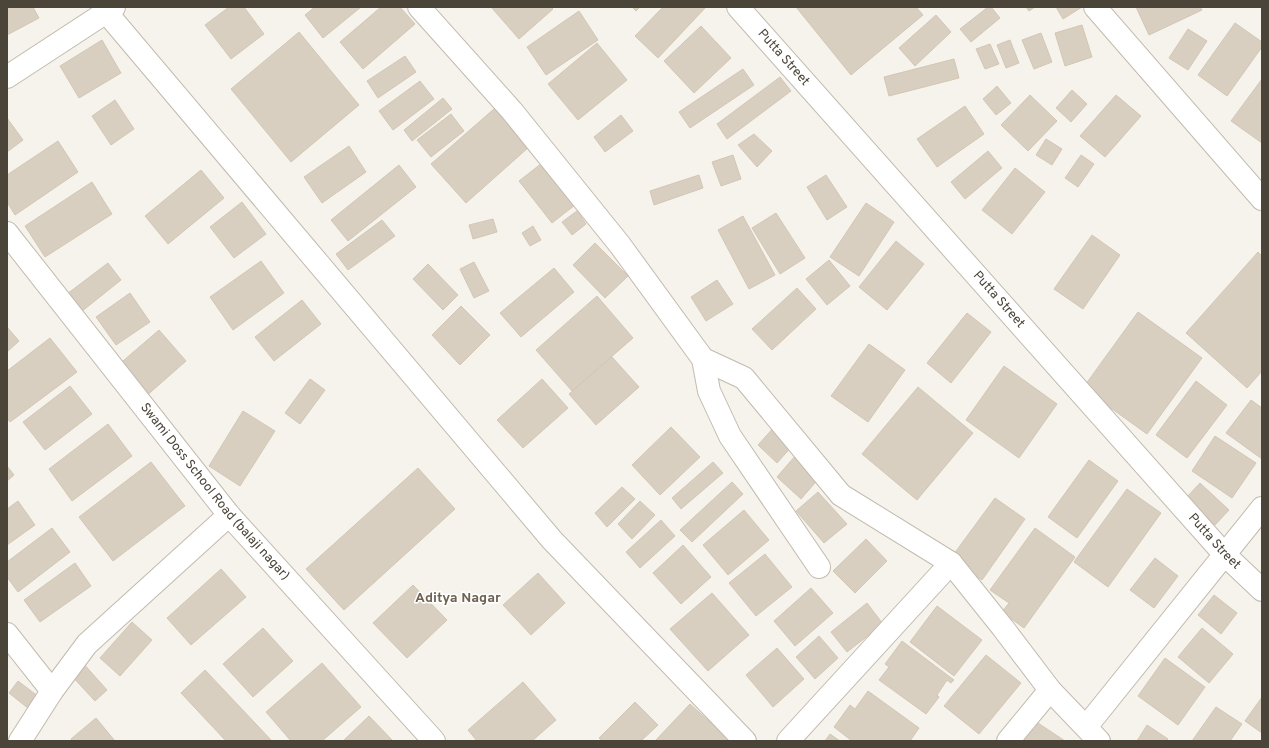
<svg xmlns="http://www.w3.org/2000/svg" width="1269" height="748" viewBox="0 0 1269 748" font-family="Overpass,sans-serif">
<style>
.building{fill:#d8cfc1;stroke:#d3c7b4}
.lines{fill:none;stroke-linecap:round;stroke-linejoin:round}
.minor-casing{stroke:#c2bbae;stroke-width:24}
.minor{stroke:#fff;stroke-width:22}
.labels{text-anchor:middle;dominant-baseline:central;stroke-width:3;stroke-linejoin:round;paint-order:stroke}
.street-label{font-size:13px;fill:#4b4439;stroke:#fff}
.neighbourhood-label{font-size:14px;font-weight:bold;fill:#6e6250;stroke:#fff}
</style>
<rect width="100%" height="100%" fill="#f6f3ec"/>
<g class="building">
<path d="M7,7H33L39,18L7,35Z"/>
<path d="M229,7H244L264,34L231,59L205,25Z"/>
<path d="M315,7H361L323,38L305,15Z"/>
<path d="M381,7H400L415,24L363,69L340,42Z"/>
<path d="M491,7H551L553,9L519,39Z"/>
<path d="M632,7H640L636,11Z"/>
<path d="M663,7H706L658,58L635,36Z"/>
<path d="M796,7H916L923,15L851,75Z"/>
<path d="M988,7H991L1000,18L971,42L960,29Z"/>
<path d="M1026,7H1035L1029,11Z"/>
<path d="M1056,7H1082L1063,19Z"/>
<path d="M1136,7H1200L1202,10L1149,35Z"/>
<path d="M579,11L598,40L546,75L527,47Z"/>
<path d="M936,15L951,32L915,66L899,48Z"/>
<path d="M1235,23L1262,42V47L1227,96L1198,75Z"/>
<path d="M1082,25L1092,57L1065,66L1055,33Z"/>
<path d="M701,26L731,58L694,93L664,61Z"/>
<path d="M1188,29L1207,41L1188,70L1169,58Z"/>
<path d="M299,32L359,105L291,162L231,89Z"/>
<path d="M1041,33L1052,62L1034,69L1022,40Z"/>
<path d="M102,40L121,73L79,98L60,66Z"/>
<path d="M1010,40L1019,63L1006,68L997,45Z"/>
<path d="M597,43L627,80L578,120L548,84Z"/>
<path d="M990,44L999,64L985,69L976,49Z"/>
<path d="M405,56L416,72L378,98L367,81Z"/>
<path d="M954,59L959,78L889,96L884,77Z"/>
<path d="M743,69L754,85L690,128L679,112Z"/>
<path d="M780,77L791,91L727,139L717,124Z"/>
<path d="M1262,79V143L1231,121Z"/>
<path d="M420,81L434,99L393,130L379,111Z"/>
<path d="M997,86L1011,103L996,115L983,99Z"/>
<path d="M1072,90L1087,104L1071,122L1056,108Z"/>
<path d="M1030,95L1057,121L1028,151L1001,125Z"/>
<path d="M1116,95L1141,116L1105,157L1080,136Z"/>
<path d="M443,98L452,109L412,141L404,130Z"/>
<path d="M115,100L134,129L111,145L92,116Z"/>
<path d="M965,106L984,134L937,167L917,139Z"/>
<path d="M495,108L529,147L466,203L431,164Z"/>
<path d="M451,114L464,131L431,157L417,140Z"/>
<path d="M621,115L633,131L605,152L594,137Z"/>
<path d="M7,118L23,140L7,152Z"/>
<path d="M754,134L772,151L757,167L738,145Z"/>
<path d="M1046,139L1062,149L1052,165L1036,155Z"/>
<path d="M58,141L78,172L15,215L7,202V175Z"/>
<path d="M349,146L366,172L322,203L304,177Z"/>
<path d="M988,151L1002,168L965,199L951,182Z"/>
<path d="M733,155L741,179L721,186L712,162Z"/>
<path d="M1081,155L1094,164L1078,187L1065,178Z"/>
<path d="M542,163L575,205L552,223L519,181Z"/>
<path d="M399,165L416,187L348,241L331,220Z"/>
<path d="M1015,168L1045,192L1012,234L982,210Z"/>
<path d="M201,170L224,198L168,244L145,216Z"/>
<path d="M699,175L703,188L654,205L650,191Z"/>
<path d="M826,175L847,207L827,220L807,187Z"/>
<path d="M92,182L112,214L45,257L25,226Z"/>
<path d="M242,202L266,234L234,258L210,227Z"/>
<path d="M866,203L894,222L859,276L830,257Z"/>
<path d="M577,211L586,224L572,235L562,222Z"/>
<path d="M776,213L805,258L780,274L752,228Z"/>
<path d="M743,216L775,275L749,289L718,230Z"/>
<path d="M493,219L497,232L473,239L469,225Z"/>
<path d="M382,220L395,236L348,270L336,254Z"/>
<path d="M533,226L541,240L530,246L522,233Z"/>
<path d="M1092,235L1120,255L1083,309L1054,289Z"/>
<path d="M896,241L924,264L887,310L859,287Z"/>
<path d="M595,243L628,276L605,298L573,265Z"/>
<path d="M1258,252L1262,256V371L1247,388L1186,333Z"/>
<path d="M829,260L850,286L827,305L806,279Z"/>
<path d="M261,261L284,293L233,330L210,297Z"/>
<path d="M474,262L489,291L474,298L460,269Z"/>
<path d="M108,263L121,280L81,312L67,294Z"/>
<path d="M428,264L458,295L443,310L413,279Z"/>
<path d="M554,268L574,292L521,337L500,313Z"/>
<path d="M717,280L733,304L706,321L691,297Z"/>
<path d="M797,288L816,309L772,350L752,329Z"/>
<path d="M130,293L150,322L116,345L96,317Z"/>
<path d="M597,296L633,338L572,391L536,350Z"/>
<path d="M302,300L321,324L274,361L255,337Z"/>
<path d="M461,306L490,335L460,365L432,335Z"/>
<path d="M1138,312L1202,358L1147,434L1083,388Z"/>
<path d="M967,313L991,332L951,383L927,363Z"/>
<path d="M7,327L19,341L7,352Z"/>
<path d="M159,330L186,361L144,398L116,367Z"/>
<path d="M50,338L77,372L10,422L7,418V371Z"/>
<path d="M869,344L905,370L868,422L831,396Z"/>
<path d="M612,357L639,387L596,425L569,394Z"/>
<path d="M1004,366L1057,404L1019,458L966,420Z"/>
<path d="M310,379L325,390L300,424L285,413Z"/>
<path d="M542,379L568,408L523,448L497,420Z"/>
<path d="M1196,381L1227,405L1187,458L1156,435Z"/>
<path d="M70,386L92,414L45,450L23,422Z"/>
<path d="M918,387L973,433L917,500L862,454Z"/>
<path d="M1251,400L1262,408V459L1226,433Z"/>
<path d="M243,411L275,431L240,486L209,466Z"/>
<path d="M108,424L132,456L72,501L49,469Z"/>
<path d="M775,426L794,444L777,463L758,445Z"/>
<path d="M671,427L700,457L660,495L632,465Z"/>
<path d="M1215,436L1256,463L1232,498L1192,471Z"/>
<path d="M796,455L820,477L801,499L777,477Z"/>
<path d="M1089,460L1118,481L1077,538L1048,517Z"/>
<path d="M151,462L185,506L113,561L79,517Z"/>
<path d="M713,462L723,473L681,509L672,498Z"/>
<path d="M7,466L14,475L7,481Z"/>
<path d="M418,468L455,509L344,610L306,569Z"/>
<path d="M732,482L743,494L692,542L680,530Z"/>
<path d="M1200,483L1229,510L1215,525L1186,498Z"/>
<path d="M622,487L635,499L607,527L595,513Z"/>
<path d="M1127,489L1161,513L1108,587L1074,562Z"/>
<path d="M818,492L847,524L824,543L796,511Z"/>
<path d="M995,498L1025,519L982,580L951,558Z"/>
<path d="M18,501L35,525L7,545V509Z"/>
<path d="M640,501L655,515L632,539L618,524Z"/>
<path d="M744,510L769,540L728,575L703,545Z"/>
<path d="M661,520L675,536L640,568L626,552Z"/>
<path d="M52,528L70,552L18,592L7,577V562Z"/>
<path d="M1035,528L1075,557L1024,628L1002,612L1009,603L990,590Z"/>
<path d="M866,539L887,561L855,593L833,571Z"/>
<path d="M683,545L711,577L681,604L653,573Z"/>
<path d="M765,554L792,587L756,616L729,583Z"/>
<path d="M1155,558L1178,576L1154,608L1130,590Z"/>
<path d="M75,563L91,586L40,622L24,600Z"/>
<path d="M221,569L246,597L191,645L167,618Z"/>
<path d="M538,573L565,603L531,635L503,605Z"/>
<path d="M413,585L447,620L407,658L373,623Z"/>
<path d="M811,588L833,613L795,646L774,621Z"/>
<path d="M712,593L749,635L708,671L670,629Z"/>
<path d="M1214,595L1237,613L1221,634L1198,615Z"/>
<path d="M867,603L883,624L847,652L831,632Z"/>
<path d="M937,606L982,640L954,676L910,642Z"/>
<path d="M132,622L152,640L120,676L100,658Z"/>
<path d="M263,628L293,661L253,697L223,664Z"/>
<path d="M1202,628L1233,654L1209,683L1178,657Z"/>
<path d="M819,636L838,658L815,679L796,657Z"/>
<path d="M902,641L954,680L951,683L947,680L937,695L939,697L926,714L879,680L889,667L885,664Z"/>
<path d="M777,648L804,679L773,707L746,675Z"/>
<path d="M986,655L1021,683L979,734L944,706Z"/>
<path d="M1165,658L1205,687L1178,725L1138,696Z"/>
<path d="M82,662L107,690L95,701L69,673Z"/>
<path d="M322,663L361,707L322,741H291L266,712Z"/>
<path d="M205,670L272,741H226L181,693Z"/>
<path d="M18,681L39,697L29,709L9,693Z"/>
<path d="M523,682L556,720L532,741H477L468,730Z"/>
<path d="M868,691L919,728L910,741H852L834,727L850,705L855,709Z"/>
<path d="M1262,697V733L1245,721Z"/>
<path d="M635,702L658,725L641,741H602L599,738Z"/>
<path d="M690,704L731,741H655Z"/>
<path d="M1216,707L1242,724L1230,741H1192Z"/>
<path d="M369,716L393,741H343Z"/>
<path d="M96,718L115,741H72L71,739Z"/>
<path d="M1035,721L1065,741H1023L1022,740Z"/>
<path d="M1147,725L1168,739L1166,741H1137Z"/>
<path d="M830,734L840,741H825Z"/>
</g>
<g class="lines">
<g class="minor-casing">
<g id="minor">
<path d="M104,7L106,12L552,540L745,741"/>
<path d="M419,7L512,111L620,245L703,359L744,378L841,495L951,563L1003,628L1050,690L1099,741"/>
<path id="s1" d="M738,7L1225,555L1262,590"/>
<path d="M1095,7L1262,199"/>
<path d="M7,77L114,7"/>
<path id="s2" d="M7,233L229,515L434,741"/>
<path d="M703,359L709,391L730,436L819,567"/>
<path d="M7,634L52,691"/>
<path d="M1086,727L1262,508"/>
<path d="M20,741L52,691L87,644L229,515"/>
<path d="M788,741L951,563"/>
<path d="M1008,741L1050,690"/>
</g>
</g>
<use href="#minor" class="minor"/>
</g>
<g class="labels">
<g class="street-label">
<text stroke="none"><textPath href="#s1" startOffset="68">Putta Street</textPath></text>
<text stroke="none"><textPath href="#s1" startOffset="392">Putta Street</textPath></text>
<text stroke="none"><textPath href="#s2" startOffset="332">Swami Doss School Road (balaji nagar)</textPath></text>
<text stroke="none"><textPath href="#s1" startOffset="716">Putta Street</textPath></text>
</g>
<g class="neighbourhood-label">
<text x="458" y="598">Aditya Nagar</text>
</g>
</g>
<rect width="1269" height="748" fill="none" stroke="#4b4439" stroke-width="16"/>
</svg>
